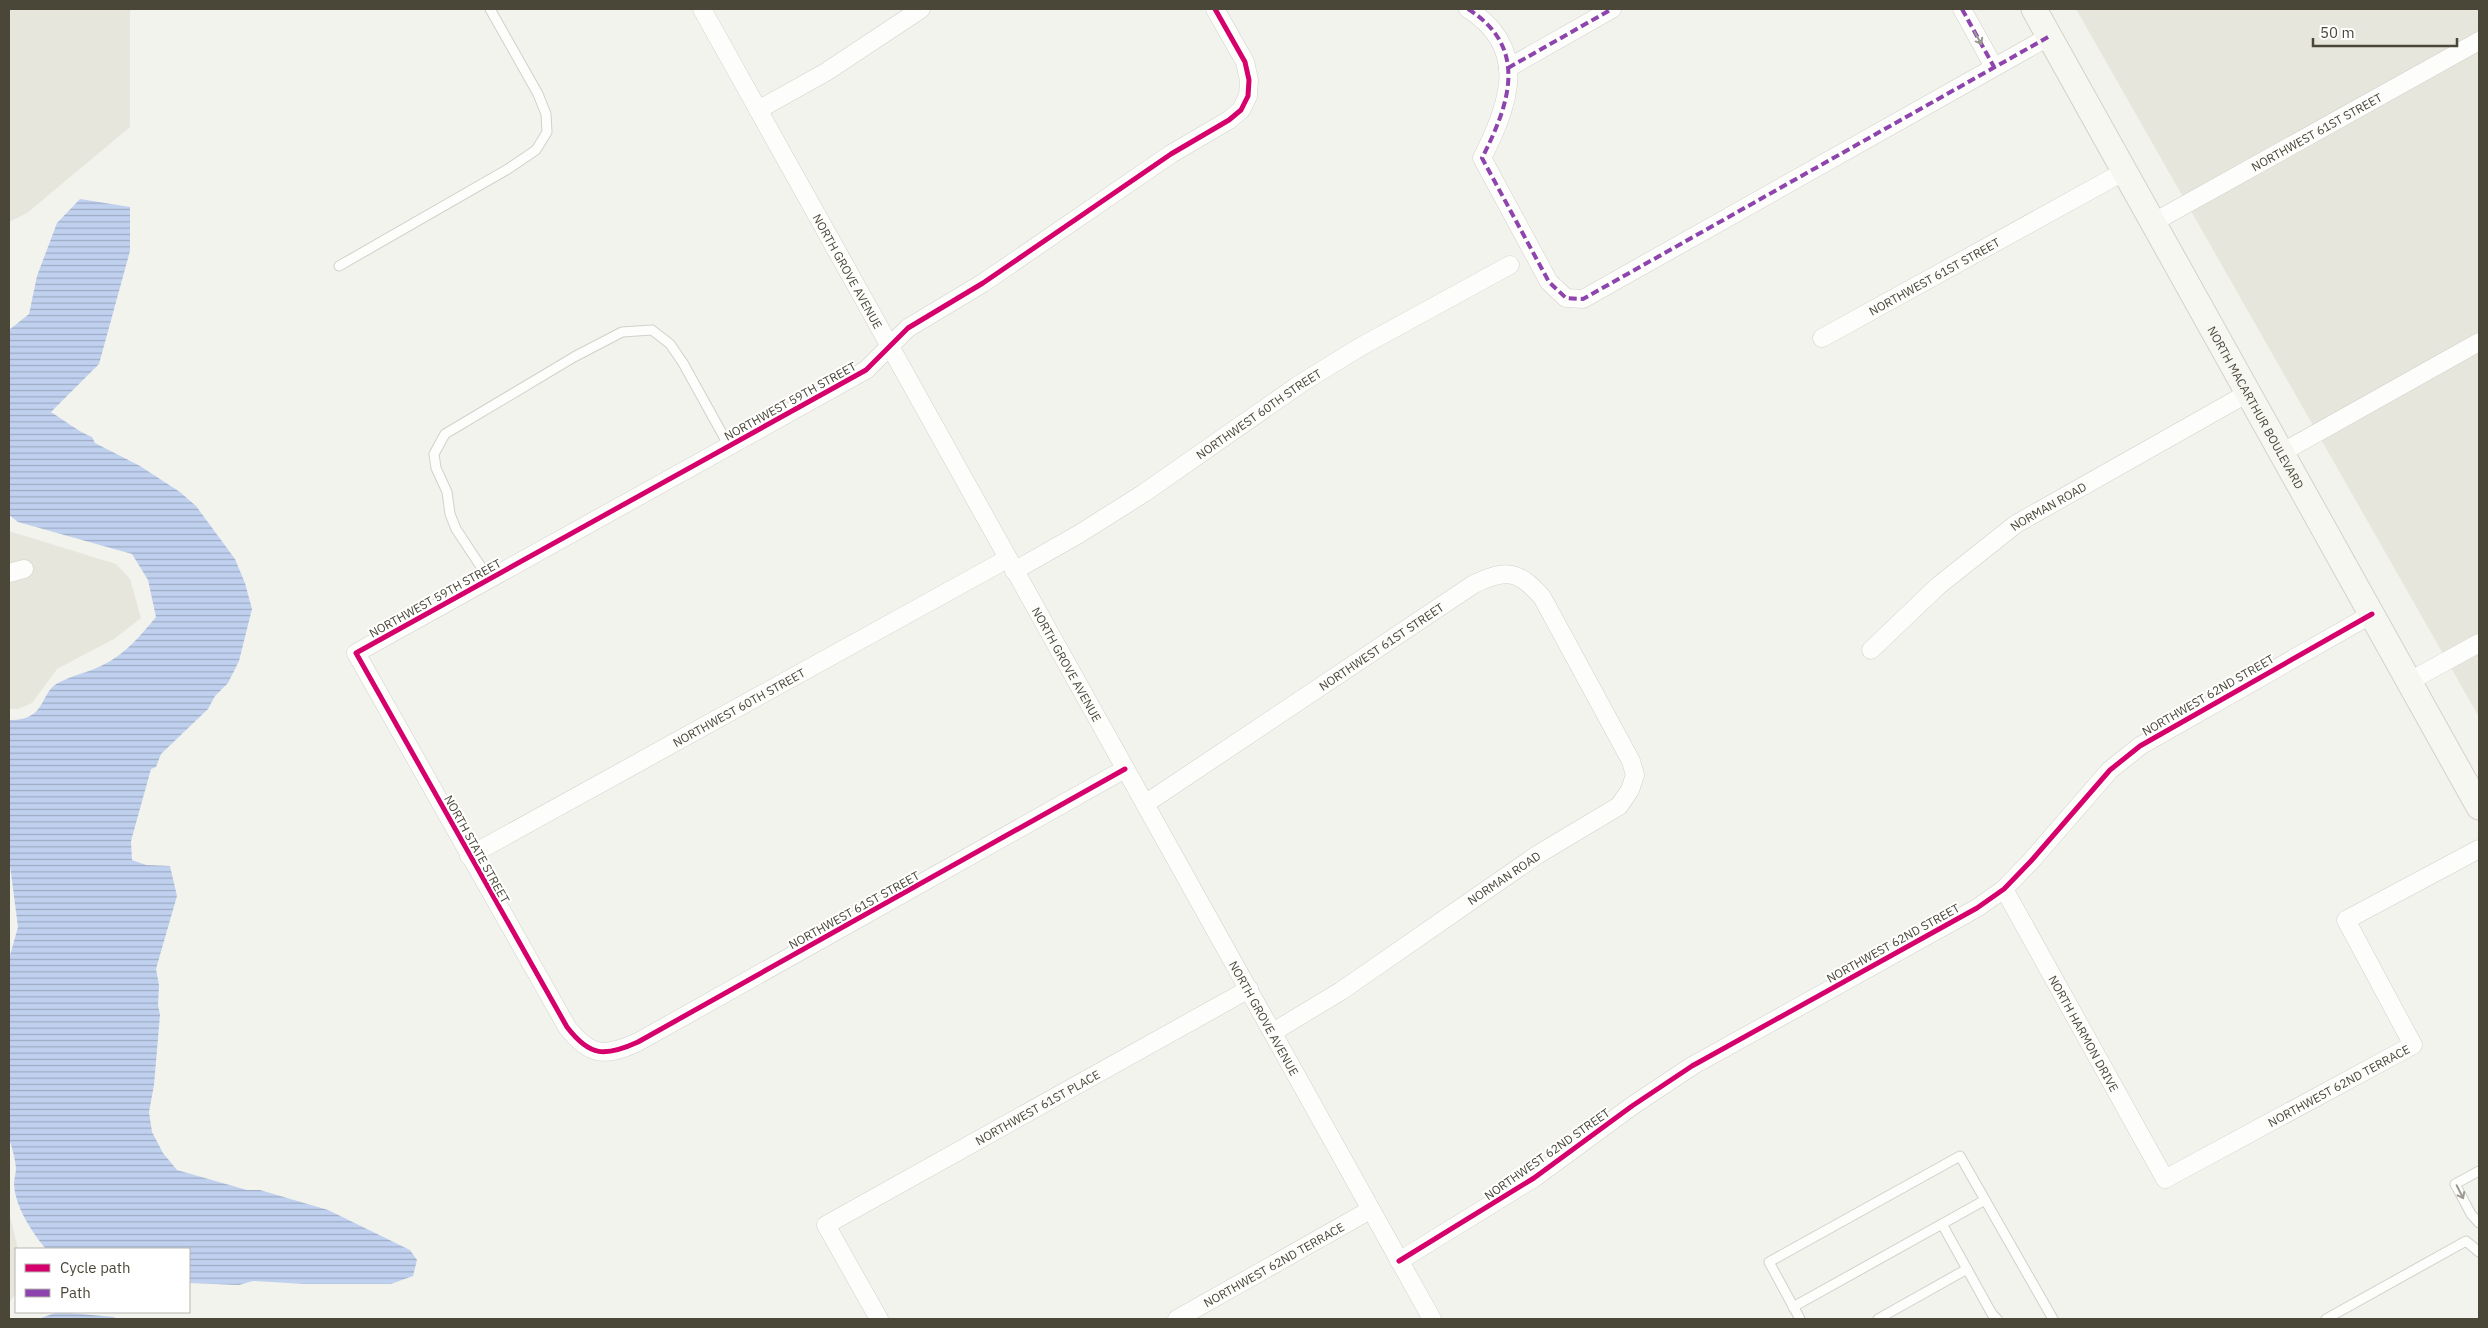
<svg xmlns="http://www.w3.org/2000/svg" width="2488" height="1328" viewBox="0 0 2488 1328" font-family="'IBM Plex Sans',sans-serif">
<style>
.residential{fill:#e7e6dc}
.water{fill:url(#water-rules)}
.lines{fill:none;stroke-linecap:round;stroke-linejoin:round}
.lane-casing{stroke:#d1d1cb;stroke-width:11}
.street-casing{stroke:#d1d1cb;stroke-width:19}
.secondary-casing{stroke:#d3d3c7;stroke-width:27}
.lane{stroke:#fdfdfc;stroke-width:9}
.street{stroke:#fdfdfc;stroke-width:18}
.secondary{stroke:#f7f7f1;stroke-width:25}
.quiet{stroke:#8e44ad;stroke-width:4;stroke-dasharray:8 4;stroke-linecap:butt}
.cycleway-casing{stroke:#fff;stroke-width:8}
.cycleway{stroke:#d6006c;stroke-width:5}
.oneway{stroke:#9b9991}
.labels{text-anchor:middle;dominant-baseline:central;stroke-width:4;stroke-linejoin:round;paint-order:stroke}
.street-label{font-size:12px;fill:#4a4739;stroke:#fff}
</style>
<defs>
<pattern id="water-rules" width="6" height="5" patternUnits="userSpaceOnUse" patternTransform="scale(1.25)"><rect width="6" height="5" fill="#c0d1ef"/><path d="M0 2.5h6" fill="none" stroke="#9eabc3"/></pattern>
</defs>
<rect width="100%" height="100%" fill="#f3f3ee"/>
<g class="residential">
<path d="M9,9H130V127L27,213L9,222Z"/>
<path d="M2076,9H2479V717Z"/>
<path d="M9,531L116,564L130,579L141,618L114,639L57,669L32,703L18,709H9Z"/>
<path d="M9,1212L18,1249L16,1293L9,1303Z"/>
</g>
<g class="water">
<path d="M80,199L130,207V251L99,364L51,412C64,420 77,431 92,437L95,443L140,466L180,492L196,506L235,559L245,583L252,609L239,661L228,683L215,696L208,709L161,754L156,767L151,769L131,841L132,860L146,865L170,866L177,896L156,969L159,985L158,1005L160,1015L154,1085L149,1112L152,1132L163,1153L177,1170L247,1190H260L328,1210L410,1250L417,1260L413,1276L391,1284H304L253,1281L239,1285L189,1283V1249H46C32,1232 15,1207 14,1184C14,1179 16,1173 16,1168C15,1158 12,1148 9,1138V959L18,927L9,858V720C47,721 39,693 58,683C73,675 90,672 105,664C125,654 142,634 156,617L148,580L132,554L18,522L9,515V330L29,314L37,276L57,223Z"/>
<path d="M58,1312L114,1317L117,1319H38Z"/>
</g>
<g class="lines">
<g class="lane-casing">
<g id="lane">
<path d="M339,266L508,169L536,150L547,132L546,114L538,94L490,9"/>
<path d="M489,579L456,529L450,514L447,492L436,468L434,454L445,434L574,357L622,332L652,330L670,344L683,363L729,446"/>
<path d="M2479,1171L2455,1184L2471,1214L2479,1223"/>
<path d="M1942,1224L1992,1314L1997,1319"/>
<path d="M1793,1307L1985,1200"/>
<path d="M1800,1319L1769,1262L1960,1156L2053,1319"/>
<path d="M1878,1319L1967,1269"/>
<path d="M2326,1319L2466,1241L2479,1252"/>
</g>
</g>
<g class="street-casing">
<g id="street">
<path id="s1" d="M702,9L1432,1319"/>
<path d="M1468,9C1530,48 1509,105 1482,158L1549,282L1566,298L1583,299L2050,36"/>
<path d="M1962,9L1994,67"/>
<path d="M1508,68L1612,9"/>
<path d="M758,110L826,72L921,9"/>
<path id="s2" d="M2154,222L2479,41"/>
<path id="s3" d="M1822,338L2125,171"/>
<path d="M2281,453L2479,342"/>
<path id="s4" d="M1014,571L1079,534L1144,493L1300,384L1360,347L1510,265"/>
<path d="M9,573L24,569"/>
<path id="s5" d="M1871,650L1938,586L2016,524L2248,393"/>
<path d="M2410,681L2479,643"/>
<path d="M1125,769L638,1042C605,1057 590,1057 567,1027L356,653L866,370L908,328L983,283L1171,154L1229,120L1241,110L1248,96L1249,80L1245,62L1215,9"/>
<path id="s6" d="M1145,804L1474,584C1506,569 1518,570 1542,597L1631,761L1635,775L1630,790L1619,806L1537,855L1341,991L1273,1032"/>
<path id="s7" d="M469,856L1007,559"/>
<path id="s8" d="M2004,889L2165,1179L2413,1045L2346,920L2479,849"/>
<path d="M1399,1261L1534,1178L1632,1106L1692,1066L1977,908L2004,889L2031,861L2110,770L2140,746L2372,614"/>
<path id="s9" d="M879,1319L826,1225L1249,989"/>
<path id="s10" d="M1177,1319L1370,1210"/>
</g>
</g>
<g class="secondary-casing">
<g id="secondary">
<path id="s11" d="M2034,9L2479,807"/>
</g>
</g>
<use href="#lane" class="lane"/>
<use href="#street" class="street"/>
<use href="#secondary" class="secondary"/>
<g class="quiet">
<path d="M1468,9C1530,48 1509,105 1482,158L1549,282L1566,298L1583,299L2050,36"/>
<path d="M1962,9L1994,67"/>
<path d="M1508,68L1612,9"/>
</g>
<g class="cycleway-casing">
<g id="cycleway">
<path d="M1125,769L638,1042C605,1057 590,1057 567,1027L356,653L866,370L908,328L983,283L1171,154L1229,120L1241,110L1248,96L1249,80L1245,62L1215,9"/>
<path d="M1399,1261L1534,1178L1632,1106L1692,1066L1977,908L2004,889L2031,861L2110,770L2140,746L2372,614"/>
</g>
</g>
<use href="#cycleway" class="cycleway"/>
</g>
<defs><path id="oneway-shaft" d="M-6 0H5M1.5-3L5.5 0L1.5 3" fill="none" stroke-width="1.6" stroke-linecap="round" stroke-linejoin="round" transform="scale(1.25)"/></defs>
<g class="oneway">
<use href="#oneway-shaft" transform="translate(1978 38) rotate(61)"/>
<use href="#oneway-shaft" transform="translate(2460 1192) rotate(63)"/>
</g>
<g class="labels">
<g class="street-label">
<text stroke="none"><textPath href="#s2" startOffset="186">NORTHWEST 61ST STREET</textPath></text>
<text stroke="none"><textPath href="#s1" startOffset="300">NORTH GROVE AVENUE</textPath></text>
<text stroke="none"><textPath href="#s3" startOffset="128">NORTHWEST 61ST STREET</textPath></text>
<text transform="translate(790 401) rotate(-29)">NORTHWEST 59TH STREET</text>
<text stroke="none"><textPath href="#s11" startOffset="456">NORTH MACARTHUR BOULEVARD</textPath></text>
<text stroke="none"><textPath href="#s4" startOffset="291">NORTHWEST 60TH STREET</textPath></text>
<text stroke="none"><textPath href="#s5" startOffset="229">NORMAN ROAD</textPath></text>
<text transform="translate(435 598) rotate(-29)">NORTHWEST 59TH STREET</text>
<text stroke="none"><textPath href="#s6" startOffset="284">NORTHWEST 61ST STREET</textPath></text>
<text stroke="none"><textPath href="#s1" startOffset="750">NORTH GROVE AVENUE</textPath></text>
<text transform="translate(2208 695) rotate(-30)">NORTHWEST 62ND STREET</text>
<text stroke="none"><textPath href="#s7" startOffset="308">NORTHWEST 60TH STREET</textPath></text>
<text transform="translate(477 849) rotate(61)">NORTH STATE STREET</text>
<text transform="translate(1504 878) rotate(-34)">NORMAN ROAD</text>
<text transform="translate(854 910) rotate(-29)">NORTHWEST 61ST STREET</text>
<text transform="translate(1893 943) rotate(-29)">NORTHWEST 62ND STREET</text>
<text stroke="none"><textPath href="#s1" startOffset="1155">NORTH GROVE AVENUE</textPath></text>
<text stroke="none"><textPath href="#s8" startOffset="165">NORTH HARMON DRIVE</textPath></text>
<text stroke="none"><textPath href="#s8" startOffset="529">NORTHWEST 62ND TERRACE</textPath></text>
<text stroke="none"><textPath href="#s9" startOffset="350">NORTHWEST 61ST PLACE</textPath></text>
<text transform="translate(1547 1154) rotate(-35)">NORTHWEST 62ND STREET</text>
<text stroke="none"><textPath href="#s10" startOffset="111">NORTHWEST 62ND TERRACE</textPath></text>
</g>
</g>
<rect width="2488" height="1328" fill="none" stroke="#4a4739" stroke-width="20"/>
<rect x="15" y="1248" width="175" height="65" fill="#ffffff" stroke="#b7b5b0"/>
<rect x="25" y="1264" width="25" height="8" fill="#d6006c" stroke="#b7b5b0"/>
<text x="60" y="1273" font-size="15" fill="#4a4739">Cycle path</text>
<rect x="25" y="1289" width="25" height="8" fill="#8e44ad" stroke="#b7b5b0"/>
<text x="60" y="1298" font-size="15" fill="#4a4739">Path</text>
<path d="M2313 38v8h144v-8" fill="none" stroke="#4a4739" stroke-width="2.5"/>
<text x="2320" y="38" font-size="15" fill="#4a4739" stroke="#ffffff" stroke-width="4" paint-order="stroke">50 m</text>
</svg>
